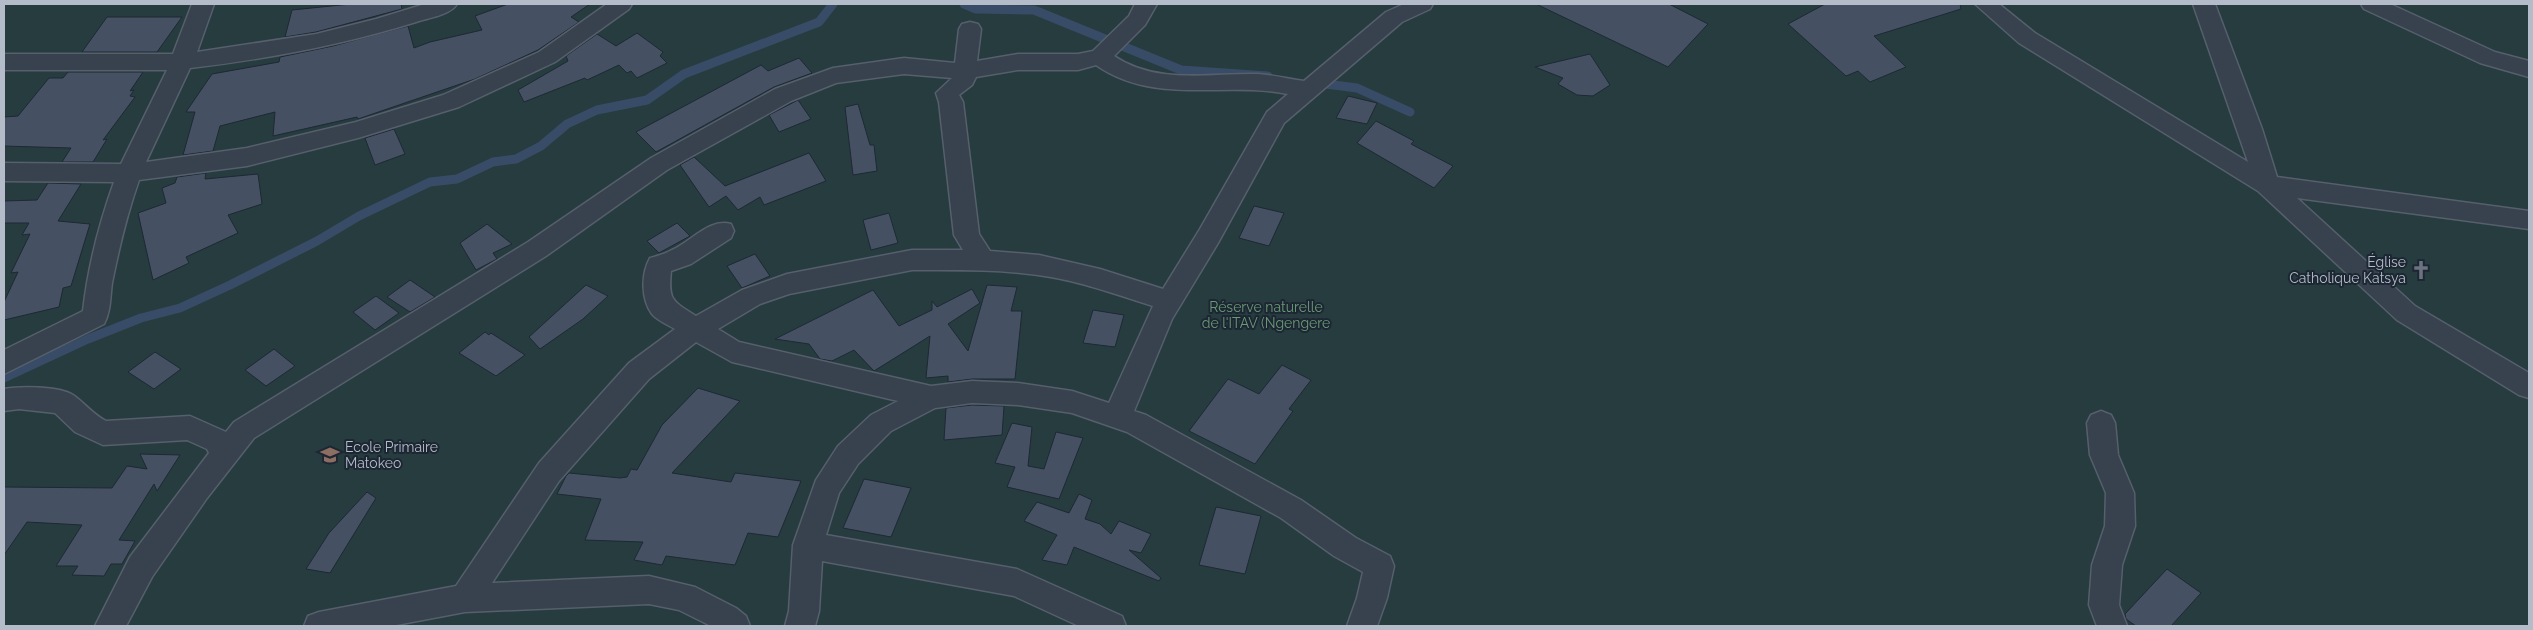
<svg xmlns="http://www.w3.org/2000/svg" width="2533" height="630" viewBox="0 0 2533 630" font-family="Raleway,sans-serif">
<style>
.green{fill:#263c3f}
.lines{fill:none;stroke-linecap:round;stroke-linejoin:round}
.stream{stroke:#394c67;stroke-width:9}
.building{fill:#455162;stroke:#1f2835}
.minor-casing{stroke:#565f6c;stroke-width:3}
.minor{fill:#38414e;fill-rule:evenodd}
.labels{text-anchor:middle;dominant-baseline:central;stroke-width:4;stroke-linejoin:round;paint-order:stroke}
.poi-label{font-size:14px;fill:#b4bcc9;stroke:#1d2633;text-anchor:end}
.park-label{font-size:14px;fill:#6b9a76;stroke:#1d2633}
</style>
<rect width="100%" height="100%" fill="#242f3e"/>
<rect class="green" x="4" y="4" width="2525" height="622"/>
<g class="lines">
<g class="stream">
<path d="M964,4L976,9L1034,10L1181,70L1268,76"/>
<path d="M1318,83L1357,88L1410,112"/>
<path d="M4,378L88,339L141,318L180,308L230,285L317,241L359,216L430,182L457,179L493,162L516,159L541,146L567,124L597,110L647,100L684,74L819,22L833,4"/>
</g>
</g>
<g class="building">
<path d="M351,4H401L402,9L316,32L285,37L292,10Z"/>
<path d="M508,4H590L571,17L579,22L538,50L475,79L358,119L357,117L273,136L275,112L220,126L213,151L183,155L195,112H186L212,74L279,62L280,57L333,46L408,26L414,48L430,42L482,30L475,16Z"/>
<path d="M1536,4H1669L1708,24L1668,67Z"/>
<path d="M1825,4H1960L1961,9L1874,36L1906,67L1870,82L1858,71L1846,76L1788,24Z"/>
<path d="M107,17H182L157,52H82Z"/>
<path d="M637,33L663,52L660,56L667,63L637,78L631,71L627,73L619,65L587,80L585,78L524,102L518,90L568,61L566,56L597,34L616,46Z"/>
<path d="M1590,54L1610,85L1593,96L1577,95L1558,84L1563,78L1535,67Z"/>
<path d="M799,58L812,73L774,87L656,152L636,132L761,65L768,71Z"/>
<path d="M68,72H143L130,91L134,90L130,96L135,97L103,140L107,139L93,162H62L71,148L4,146V117L18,116L49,78H63Z"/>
<path d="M1348,96L1377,103L1367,124L1336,118Z"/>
<path d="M798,100L811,119L779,132L769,115Z"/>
<path d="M858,104L870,145H874L877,171L853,175L845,107Z"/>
<path d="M1376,121L1414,141L1411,144L1453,166L1434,188L1357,143Z"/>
<path d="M394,129L405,154L375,165L365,138Z"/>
<path d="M809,153L826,181L764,205L760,197L738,210L726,196L709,207L680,165L694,157L725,186Z"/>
<path d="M206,173L205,179L258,174L262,204L228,215L238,233L186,257L189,263L153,280L138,213L166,203L162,188L175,183L177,177Z"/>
<path d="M48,183L81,184L58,221L90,224L71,286L63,288L59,307L4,320V302L18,272L11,273L30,234L22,235L29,223H4V201L37,200Z"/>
<path d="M1254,206L1284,213L1269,246L1239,238Z"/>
<path d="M889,213L898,243L871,250L863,220Z"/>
<path d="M677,223L690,236L659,253L647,241Z"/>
<path d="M487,224L512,244L493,253L497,259L476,270L460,243Z"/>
<path d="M755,254L770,276L742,288L727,266Z"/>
<path d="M410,280L435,297L410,312L387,297Z"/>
<path d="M586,285L608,296L583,319L540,349L529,337Z"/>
<path d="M987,285L1017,287L1011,311H1022L1015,379H972L948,382V376L926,378L930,336L874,371L854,350L832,361L820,359L809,344L775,339L873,290L899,326L932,310V301L937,307L972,289L980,303L948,324L968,351Z"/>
<path d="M376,296L399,313L375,330L353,312Z"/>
<path d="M1093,310L1124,315L1115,347L1083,343Z"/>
<path d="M485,332L489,335L491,333L525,355L496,376L459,353Z"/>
<path d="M274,349L295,366L266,386L245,370Z"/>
<path d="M155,352L181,369L154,389L128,372Z"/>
<path d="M1282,365L1311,380L1289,409L1293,411L1255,464L1189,431L1228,379L1259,394Z"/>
<path d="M698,388L740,401L672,473L731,482L735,473L801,481L778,537L748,533L735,565L666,556L662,565L634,560L643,542L585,540L601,499L557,494L566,476L569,473L620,478L627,477L631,469L637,470L662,425Z"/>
<path d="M972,405L1004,406L1002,435L944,440L946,408Z"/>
<path d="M1012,423L1032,427L1028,466L1044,469L1056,432L1083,438L1059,499L1007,487L1015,467L995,463Z"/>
<path d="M140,454L180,455L157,491L154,484L119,540L135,541L122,564H111L104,576L72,575L78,566H56L82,525L27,522L4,555V487L112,488L127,466L147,469Z"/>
<path d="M864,479L911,488L891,537L843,528Z"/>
<path d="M367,492L376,498L330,573L306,569L329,533Z"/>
<path d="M1079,494L1092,500L1085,519L1100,524L1111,534L1119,521L1151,534L1141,553L1129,550L1161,578L1159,581L1074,547L1067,565L1042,560L1057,535L1024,521L1037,502L1069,513Z"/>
<path d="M1216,507L1261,516L1245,574L1199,565Z"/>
<path d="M2167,569L2201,593L2171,626H2136L2126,619L2125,614Z"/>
</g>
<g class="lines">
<g class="minor-casing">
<g id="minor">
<path d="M192,4H214L197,52L316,34L376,19L425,4H457C450,15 428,18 416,22C342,45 267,59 190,68L146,162L247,148L356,122L443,95L539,52L607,4H632L629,9L555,62L459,107L358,138L247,166L139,180C127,214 119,248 112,283C110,297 111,311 104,324L4,374V350L83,311C88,267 99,224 114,182L4,181V163L121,164L167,70H4V54H173Z"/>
<path d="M1135,4H1157L1145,25L1114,56C1157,85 1209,73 1258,74C1273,75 1288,79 1304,81L1386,12L1404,4H1433L1430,9L1402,22L1284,123L1218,243L1172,319L1134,411L1146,415L1301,500L1356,538L1390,556L1394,566L1387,598L1377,626H1347L1357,598L1363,572L1334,556L1281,518L1127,432L1072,413L1018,405L972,403L935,408L891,431L858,464L839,493L826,535L1017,569L1122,616L1126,626H1079L1014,596L822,561L819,611L815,626H785L789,611L793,545L816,480L838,446L871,415L898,401L732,362L696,342L649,379L559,481L492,583L649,576L695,587L736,608L746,616L750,626H711L679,610L649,604L465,612L391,626H304L308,616L319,612L456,586L539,463L629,363L675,329C668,325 657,320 652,314C641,299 641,274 650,258C657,256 665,254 672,250C691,242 709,218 731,224L734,231L731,238L691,264L671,271C668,300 672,301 696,316L742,290L787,274L912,250H963L954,235L939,102L936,93L952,78L904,74L836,83L791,101L667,170L546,256L254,438L207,498L152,577L126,626H95L130,557L209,453L207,449L187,440L103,445L75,432L55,413L19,409L4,411V389C20,386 59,386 73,395C85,403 92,414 106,421L190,416L226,432L234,422L528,242L651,158L775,89L833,68L904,58L955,63L959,29L962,24L970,22L978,24L981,29L977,61L1018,54H1078L1093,51L1129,16ZM1096,65C1155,106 1223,81 1288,94L1267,112L1200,229L1163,289L1100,269L1039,255L990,251L979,234L963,102L959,95L972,85L976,77L1018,70H1078ZM912,270C954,270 996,269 1038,275C1077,280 1115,294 1153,306L1109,403L1072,391L1018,383L972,381L931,386L739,342L718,329L760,304L789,294Z"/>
<path d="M1975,4H1999L2035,33L2248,162L2193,4H2215L2262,129L2277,177L2529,211V229L2297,198L2415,306L2529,373V398L2519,395L2397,320L2258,191L2019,43Z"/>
<path d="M2361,4H2390L2495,52L2529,61V77L2480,63L2364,9Z"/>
<path d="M2101,411L2111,415L2115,423L2118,455L2134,493L2135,526L2122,565L2119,605L2127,626H2097L2089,605L2092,565L2105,526L2106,493L2090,455L2087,423L2091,415Z"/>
</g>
</g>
<use href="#minor" class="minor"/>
</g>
<defs>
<g id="church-bare" transform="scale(1.5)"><path d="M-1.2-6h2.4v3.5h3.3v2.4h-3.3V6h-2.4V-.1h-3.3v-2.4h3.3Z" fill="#6b7280" stroke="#1d2633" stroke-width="2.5" paint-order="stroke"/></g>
<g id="school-bare" transform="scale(1.5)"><path d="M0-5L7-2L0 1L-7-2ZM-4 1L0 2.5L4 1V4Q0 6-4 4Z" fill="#8d6e63" stroke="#1d2633" stroke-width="2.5" paint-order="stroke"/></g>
</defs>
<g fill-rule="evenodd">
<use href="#church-bare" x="2421" y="270"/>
<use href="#school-bare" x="330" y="455"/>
</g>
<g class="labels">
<g class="poi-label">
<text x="2406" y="262">Église<tspan x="2406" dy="16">Catholique Katsya</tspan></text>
<text x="345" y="447" text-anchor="start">Ecole Primaire<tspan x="345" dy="16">Matokeo</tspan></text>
</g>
<g class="park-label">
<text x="1266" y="307">Réserve naturelle<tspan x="1266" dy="16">de l'ITAV (Ngengere</tspan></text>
</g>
</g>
<rect width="2533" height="630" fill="none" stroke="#b4bcc9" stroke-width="10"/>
</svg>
